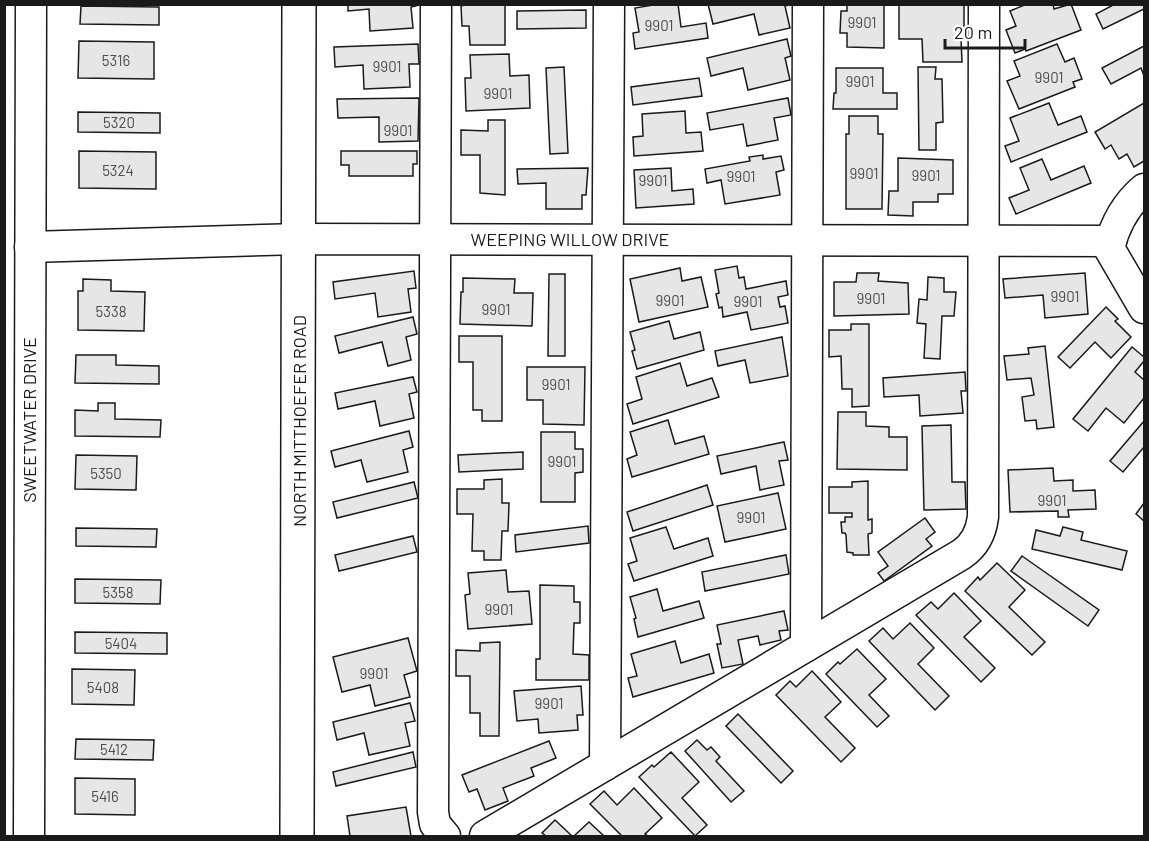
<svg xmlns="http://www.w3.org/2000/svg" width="1149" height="841" viewBox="0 0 1149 841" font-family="Barlow,sans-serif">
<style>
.building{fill:#e6e6e6;stroke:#1a1a1a;stroke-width:1.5}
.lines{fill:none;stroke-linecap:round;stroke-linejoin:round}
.minor-casing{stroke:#1a1a1a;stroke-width:33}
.major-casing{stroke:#1a1a1a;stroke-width:36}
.minor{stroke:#fff;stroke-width:30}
.major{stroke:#fff;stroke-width:33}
.labels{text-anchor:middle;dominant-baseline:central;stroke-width:4.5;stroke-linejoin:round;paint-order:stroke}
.number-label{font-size:15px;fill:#4d4d4d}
.street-label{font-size:18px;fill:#1a1a1a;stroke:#fff}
</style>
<rect width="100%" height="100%" fill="#fff"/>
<g class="building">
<path d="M348,4H416V6L411,7L413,28L370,31L369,9L348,11Z"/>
<path d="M469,4H505V45H470L469,26H462L461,6Z"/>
<path d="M659,4H678L681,27L706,23L708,38L635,49L633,33L639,32L635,8Z"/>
<path d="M708,4H793L785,6L790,28L759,35L754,14L713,24Z"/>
<path d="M847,4H884V48L847,47V33H840L841,11H847Z"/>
<path d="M899,4H964V39L961,38L962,62H923L922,39H899Z"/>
<path d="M1027,4H1053L1054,9L1071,4L1081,30L1026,51L1025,49L1015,53L1006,30L1016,26L1010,11Z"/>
<path d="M1115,4H1144V9L1103,29L1096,14Z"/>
<path d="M81,6L159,7V25L80,24Z"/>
<path d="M586,10V28L517,29V11Z"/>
<path d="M787,39L791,56L785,58L790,80L748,90L743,68L711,76L707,58Z"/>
<path d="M79,41L154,42V79L78,78Z"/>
<path d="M418,44L419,64H409L410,87L364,89L363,65L335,67L334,47Z"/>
<path d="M1057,44L1065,62L1074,58L1082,79L1073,82L1075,87L1019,109L1007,81L1020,76L1014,61Z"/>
<path d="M1144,46V76L1141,68L1111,84L1102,68Z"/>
<path d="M509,54L510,76L529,75L530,108L466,111L465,78H471L470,55Z"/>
<path d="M564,67L568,153L550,154L546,68Z"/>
<path d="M918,67H936L935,79H942L943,122L936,123V150H919Z"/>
<path d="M836,68H883V93H897V109H833L834,93H836Z"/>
<path d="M699,78L702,96L633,105L631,87Z"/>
<path d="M419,98L418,141L379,142V117L338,118L337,99Z"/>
<path d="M788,98L791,115L774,118L778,140L747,146L743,124L710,130L707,113Z"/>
<path d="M1049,103L1058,125L1081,116L1087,132L1011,162L1005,146L1019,141L1010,118Z"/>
<path d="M1144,103V161L1134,167L1127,154L1119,159L1111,145L1105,149L1095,132Z"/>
<path d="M685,111L686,133L701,132L703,151L634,156L633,137L643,136L642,114Z"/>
<path d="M78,112L160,113V133L78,132Z"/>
<path d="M849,116H878V134H883L882,209H846V134H849Z"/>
<path d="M488,120H505V195L480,193V155H461V130L488,131Z"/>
<path d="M79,151L156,152V189L79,188Z"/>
<path d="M341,151H417V164H413V176H349V165H341Z"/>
<path d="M763,155V159L781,156L784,170L776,172L780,195L725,204L721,180L707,183L705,169L750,161L749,157Z"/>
<path d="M898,158L953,160V194H938V202H913V216L888,215L889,191H898Z"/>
<path d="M1042,159L1051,180L1084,166L1091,183L1016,214L1009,198L1029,190L1020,168Z"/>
<path d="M588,168L586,195H582V209H546V183L518,184L517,169Z"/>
<path d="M671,168L672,191L693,189L694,204L636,208L634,170Z"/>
<path d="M737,266L739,278L744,277L746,289L786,281L788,295L778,297L780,307L785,306L788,323L751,330L747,312L723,317L722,307L719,308L716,294L719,293L715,270Z"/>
<path d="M680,268L682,281L701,277L708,307L639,322L630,279Z"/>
<path d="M414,271L416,288L408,289L411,312L378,317L375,293L335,299L333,282Z"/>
<path d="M857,273H879L878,281L908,283L909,314L834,316V282H856Z"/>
<path d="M1085,273L1088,314L1045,318L1043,295L1005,298L1003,279Z"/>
<path d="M549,274H565V356H548Z"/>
<path d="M928,277L944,278V292H956L954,316H942L940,359L924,358L926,324L917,323L919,299L927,300Z"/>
<path d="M463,278L515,279L514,293H533L532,326L460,324L461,292H463Z"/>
<path d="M83,279L111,280V291L145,292L144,331L78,330V291H83Z"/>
<path d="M1106,307L1118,319L1115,321L1131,337L1111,358L1095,342L1070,368L1058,357Z"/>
<path d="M413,317L417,334L406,337L411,360L388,366L382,342L339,353L335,336Z"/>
<path d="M669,321L674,339L700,332L704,350L637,369L632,351L635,350L630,332Z"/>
<path d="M851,324H869V406L852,407V389H842L841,356L829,357V330H851Z"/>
<path d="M459,336H502V421H482V410H473V362H459Z"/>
<path d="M782,337L788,376L750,383L745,360L718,366L715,351Z"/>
<path d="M1045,346L1054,427L1037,429L1036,420L1025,421L1022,397L1034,395L1031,378L1007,380L1004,356L1029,354L1028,348Z"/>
<path d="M1132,347L1144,357V361L1135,372L1144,380V398L1124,423L1106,408L1088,431L1073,419Z"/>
<path d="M76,355H116V365L159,366V384L75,383Z"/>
<path d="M680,363L687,386L712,378L719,397L633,424L627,404L642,399L636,377Z"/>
<path d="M527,367H585L584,425L543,424V400H527Z"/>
<path d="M965,372L966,391H961L963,413L920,416L919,395L884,397L883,378Z"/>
<path d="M413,377L417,392L409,394L414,418L380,426L375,401L338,409L335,393Z"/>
<path d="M98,403H115V419L161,420L160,437L75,436V410L98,411Z"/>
<path d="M838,412H866V426L889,427V437H907V470L837,469Z"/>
<path d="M668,420L675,444L704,436L709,454L632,477L627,459L637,455L630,432Z"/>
<path d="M1144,421V447L1123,472L1110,461Z"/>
<path d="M951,425L952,482H965L966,509L924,510L922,426Z"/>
<path d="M409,431L413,447L403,450L408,472L367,482L361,460L335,467L331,451Z"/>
<path d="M541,432H575V449H583V472L575,473V502H541Z"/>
<path d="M784,442L788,460L779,461L784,485L760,490L756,466L721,474L717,456Z"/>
<path d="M523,452V469L459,472L458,455Z"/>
<path d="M76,455L137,456L136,490L75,489Z"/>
<path d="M1053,468L1054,481L1073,480V491L1095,490L1096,509L1068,510L1069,517H1058V511L1010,512L1008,470Z"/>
<path d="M502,479V503H509L508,531H502L501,560H484V551H472L473,514H457V489H484V480Z"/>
<path d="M868,481V520L872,519V533L868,534L869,555H853V553L847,552L846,535L845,533H842L841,522H845V517H852V513H829V487H852V482Z"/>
<path d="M414,482L418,498L337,518L333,502Z"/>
<path d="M707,485L713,505L633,531L627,512Z"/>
<path d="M778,493L786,529L725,542L717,506Z"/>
<path d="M1144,503V521L1136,514Z"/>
<path d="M925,518L935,532L926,539L932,546L884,581L878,573L888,566L878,552Z"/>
<path d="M588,526L589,543L516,552L515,535Z"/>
<path d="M666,527L674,549L708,538L713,556L634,581L628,564L637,561L630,538Z"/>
<path d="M1063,527L1083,532L1081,540L1127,551L1122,570L1032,549L1036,530L1060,536Z"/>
<path d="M76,528L157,529L156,547L76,546Z"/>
<path d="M413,536L417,552L339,571L335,555Z"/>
<path d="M786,555L789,574L705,591L702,572Z"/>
<path d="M1022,556L1099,610L1088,626L1011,571Z"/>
<path d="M997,563L1025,590L1009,607L1045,642L1032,655L965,591L978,577L980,580Z"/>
<path d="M506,570L508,592L529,591L532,624L468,629L465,595L470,594L468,573Z"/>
<path d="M75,579L161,580L160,604L75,603Z"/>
<path d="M540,585L574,586V602H580V623H574L573,654L589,655V680H536V659H540Z"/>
<path d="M657,589L663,611L699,601L704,618L638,637L634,619L636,618L630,597Z"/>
<path d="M954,593L981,621L964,637L995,668L981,682L916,615L931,602L938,609Z"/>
<path d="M784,611L788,630L779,631L781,640L760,645L758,636L738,640L743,664L722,668L717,644H721L717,625Z"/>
<path d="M910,623L934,648L918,664L949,696L935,710L869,641L883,628L893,639Z"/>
<path d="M75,632L167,633V654L75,653Z"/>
<path d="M408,638L417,671L404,675L410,697L375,706L370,685L342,692L333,657Z"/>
<path d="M675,641L681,663L709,654L714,673L633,697L628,678L637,676L631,654Z"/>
<path d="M500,642L499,736H480V713H470V676H456V650L480,651V643Z"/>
<path d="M857,649L886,679L869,695L889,716L877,727L826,674L838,662L840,664Z"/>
<path d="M72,669L135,670L134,705L72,704Z"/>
<path d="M812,671L841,702L825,717L855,748L841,762L776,695L790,681L796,687Z"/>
<path d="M581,686L583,715H577L578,730L539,733L538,719L517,721L514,691Z"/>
<path d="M410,703L415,721L405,723L410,746L369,755L364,733L337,740L333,722Z"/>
<path d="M738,714L793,771L781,783L726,726Z"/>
<path d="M76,739L154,740L153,760L75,759Z"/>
<path d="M697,740L707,750L711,747L720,757L716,761L744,791L731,802L685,751Z"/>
<path d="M549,741L556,758L531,768L534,776L503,788L508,801L485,810L477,789L469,792L462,775Z"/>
<path d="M413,752L416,767L336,786L333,772Z"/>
<path d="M671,752L699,782L682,798L707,825L695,836L639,777L652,765L654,767Z"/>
<path d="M75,778L135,779V815L75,814Z"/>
<path d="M634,788L662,818L645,834L648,836H622L590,804L604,791L617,805Z"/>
<path d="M406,807L411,836H350L347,816Z"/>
<path d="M555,820L572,836H546L542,833Z"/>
<path d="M589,822L604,836H574Z"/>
</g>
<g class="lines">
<g class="minor-casing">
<g id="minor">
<path d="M436,4L433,812L435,824L445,836"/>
<path d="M1144,189C1125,205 1115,224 1109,248L1144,308"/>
<path d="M30,247L300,239L1111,241"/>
<path d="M806,646L808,4"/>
<path d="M605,765L609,4"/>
<path d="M29,836L31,4"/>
<path d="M485,836L962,554C975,545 981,533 983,517L984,4"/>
</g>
</g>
<g class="major-casing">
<path id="major" d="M297,836L299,4"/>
</g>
<use href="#minor" class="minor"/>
<use href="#major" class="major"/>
</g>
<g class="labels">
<g class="number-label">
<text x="862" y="22">9901</text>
<text x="659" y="25">9901</text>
<text x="116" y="60">5316</text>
<text x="387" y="66">9901</text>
<text x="1049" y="77">9901</text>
<text x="860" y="81">9901</text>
<text x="498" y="93">9901</text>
<text x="119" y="122">5320</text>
<text x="398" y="130">9901</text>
<text x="118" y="170">5324</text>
<text x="864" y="173">9901</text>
<text x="926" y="175">9901</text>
<text x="741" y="176">9901</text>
<text x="653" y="180">9901</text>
<text x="1065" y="296">9901</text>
<text x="871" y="298">9901</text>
<text x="670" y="300">9901</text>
<text x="748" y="301">9901</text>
<text x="496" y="309">9901</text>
<text x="111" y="311">5338</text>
<text x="556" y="384">9901</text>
<text x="562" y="461">9901</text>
<text x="106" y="473">5350</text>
<text x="1052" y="500">9901</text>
<text x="751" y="517">9901</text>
<text x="118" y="592">5358</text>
<text x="499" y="609">9901</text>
<text x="121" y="643">5404</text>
<text x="374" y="673">9901</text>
<text x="103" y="687">5408</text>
<text x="549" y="703">9901</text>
<text x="114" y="749">5412</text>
<text x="105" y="796">5416</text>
</g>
<g class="street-label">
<text x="570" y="239">WEEPING WILLOW DRIVE</text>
<text transform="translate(29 420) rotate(-90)">SWEETWATER DRIVE</text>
<text transform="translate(299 421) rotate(-90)">NORTH MITTHOEFER ROAD</text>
</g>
</g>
<rect width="1149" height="841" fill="none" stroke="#1a1a1a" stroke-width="12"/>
<path d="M945 39v9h80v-9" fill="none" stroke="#1a1a1a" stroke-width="3"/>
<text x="954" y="39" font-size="18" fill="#1a1a1a" stroke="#ffffff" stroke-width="4.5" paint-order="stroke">20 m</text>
</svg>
